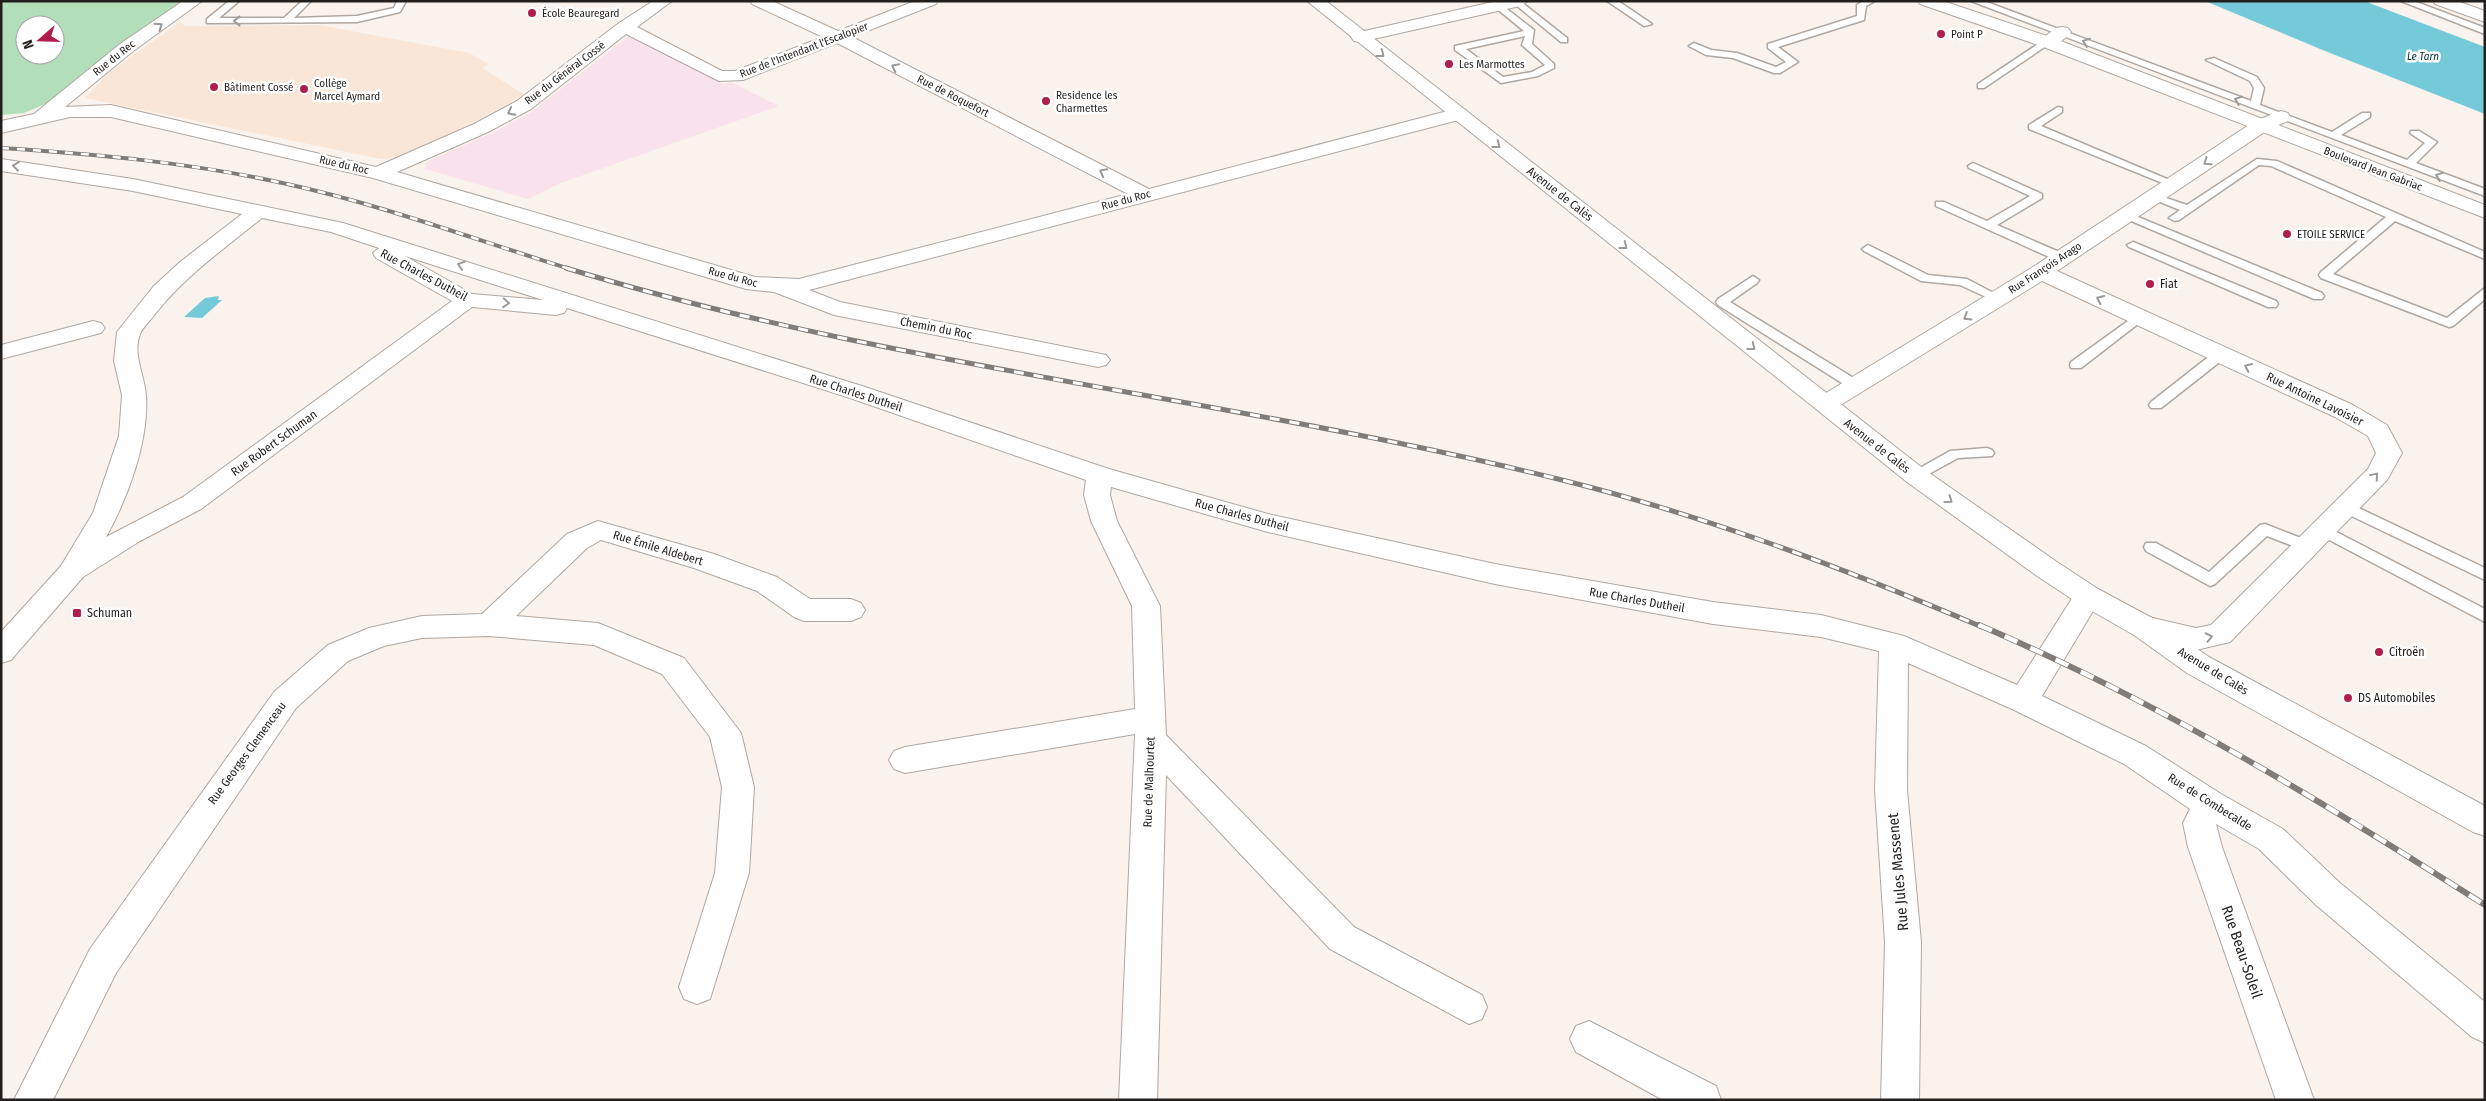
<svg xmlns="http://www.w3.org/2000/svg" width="2486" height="1101" viewBox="0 0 2486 1101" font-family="'Fira Sans Condensed',sans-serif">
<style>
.education{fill:#fae6d6}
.medical{fill:#fae2ed}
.green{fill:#b2deba;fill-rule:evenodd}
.water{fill:#75cada}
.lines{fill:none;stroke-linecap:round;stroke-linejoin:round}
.service-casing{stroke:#afa7a2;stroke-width:3}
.minor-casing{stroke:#afa7a2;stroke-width:2}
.tertiary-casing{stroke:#afa7a2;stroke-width:2}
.secondary-casing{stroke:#afa7a2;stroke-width:2}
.primary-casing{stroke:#afa7a2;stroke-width:2}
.service{fill:#fff;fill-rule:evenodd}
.minor{fill:#fff;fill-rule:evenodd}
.tertiary{fill:#fff;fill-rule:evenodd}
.secondary{fill:#fff;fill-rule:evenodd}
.primary{fill:#fff;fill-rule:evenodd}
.rail-far2-casing{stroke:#817c78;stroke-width:4}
.rail-far1-casing{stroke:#817c78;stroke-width:5}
.rail-casing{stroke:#817c78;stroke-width:6}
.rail-far2{stroke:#fff;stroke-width:2.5;stroke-dasharray:8;stroke-linecap:butt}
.rail-far1{stroke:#fff;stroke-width:3;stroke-dasharray:10;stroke-linecap:butt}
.rail{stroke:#fff;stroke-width:4.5;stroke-dasharray:14;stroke-linecap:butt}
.oneway{stroke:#9c9a99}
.poi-dot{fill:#af1d4b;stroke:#fff;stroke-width:2}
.labels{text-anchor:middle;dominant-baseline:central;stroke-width:5;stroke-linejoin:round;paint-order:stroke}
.far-poi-label{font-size:11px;fill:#221f1d;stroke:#fff;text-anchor:start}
.far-street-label{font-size:11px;fill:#221f1d;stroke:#fff}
.far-water-label{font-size:11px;font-style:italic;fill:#042f36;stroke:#fff}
.street-label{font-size:12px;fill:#221f1d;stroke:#fff}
.poi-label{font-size:12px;fill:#221f1d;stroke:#fff;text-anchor:start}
.near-street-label{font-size:15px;fill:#221f1d;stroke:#fff}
</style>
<rect width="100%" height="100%" fill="#faf2ec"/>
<path class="education" d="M180,22L185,26L319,25L469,53L489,64L482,68L525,95L420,149L401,158L381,159L85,98L110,72Z"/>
<path class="medical" d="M630,35L723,84L731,82L779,106L561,183L528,199L425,169L426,163L433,159L494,132L530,113Z"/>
<path class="green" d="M1,1H185L80,76L50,102L24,113L1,115ZM25,25H55V55H25Z"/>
<g class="water">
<path d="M2205,1H2364L2485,47V114L2325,51Z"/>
<path d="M219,296L218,300H222L202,318L184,317L205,298Z"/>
</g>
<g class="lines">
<g class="service-casing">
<g id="service">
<path d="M229,1H239L219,18H284L302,1H311L294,18L357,16L394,8L397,1H406L400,12L357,22L207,23V19Z"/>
<path d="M1511,1H1520L1567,38V42H1561Z"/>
<path d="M1607,1H1618L1652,24L1644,26Z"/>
<path d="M1863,1H1875L1866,6L1864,20L1778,47L1798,62L1780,73H1774L1733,58L1706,55L1689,46L1694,43L1711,50L1737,53L1776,67L1786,62L1768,48V44L1857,16V5Z"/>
<path d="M1971,1H1984L2251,101L2254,88L2250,81L2206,60L2214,58L2257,77L2264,88L2260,105L2332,132L2362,113H2370V117L2341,135L2407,160L2425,143L2410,133L2411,131H2419L2437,142L2416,163L2485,189V196Z"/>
<path d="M2401,1H2414L2485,28V34Z"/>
<path d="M1499,3L1534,30L1532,44L1554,64V68L1538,76L1501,83L1455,50V46L1524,31L1496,8L1494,6ZM1525,36L1522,45L1545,65L1532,72L1503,77L1466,49Z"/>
<path d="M2044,40L2052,42L1984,88H1978V84Z"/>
<path d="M2058,107L2062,108V112L2041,126L2179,184L2178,186H2170L2029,129V125Z"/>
<path d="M2257,159L2277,161L2485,252V259L2395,221L2333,274L2447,318L2485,288V299L2453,326L2449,327L2321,278L2319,275L2321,272L2386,217L2271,166L2259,165L2179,220L2175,221L2169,218L2180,210L2148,197L2154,194L2187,205Z"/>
<path d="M1973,163L2042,194V198L1997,225L2066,255V261H2058L1936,206V202H1944L1987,221L2030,196L1969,168L1968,166Z"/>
<path d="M2126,212L2322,293L2324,296L2322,299H2314L2122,217V213Z"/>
<path d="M2133,242L2276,301L2278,304L2276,307H2268L2129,247L2127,245Z"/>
<path d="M1868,245L1928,275L1967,279L2003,298L1997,302L1960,285L1921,281L1864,251L1862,249Z"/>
<path d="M1753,276L1759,280L1757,283L1730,302L1860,382L1862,385L1860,388H1850L1718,305L1716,302L1718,299Z"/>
<path d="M2139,313L2145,317L2143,320L2081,368H2071L2070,365L2071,362Z"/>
<path d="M2221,350L2227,354L2226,357L2161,408H2151L2149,405L2151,402L2216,351Z"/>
<path d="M1987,448L1992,450L1994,453L1992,456L1958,458L1916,481L1909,476L1911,473L1950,451Z"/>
<path d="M2346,502L2485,568V580L2341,511L2339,507L2341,503Z"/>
<path d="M2265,524L2311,542L2313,546L2311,550L2306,551L2267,536L2215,584L2210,586L2146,551L2144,547L2146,543H2156L2209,572L2260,525Z"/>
<path d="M2323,525L2485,609V622L2318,534L2316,530L2318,526Z"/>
</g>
</g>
<g class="minor-casing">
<g id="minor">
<path d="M183,1H202L132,52L65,107L111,105L376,167L474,124L517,101L619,23L653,1H672L637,27L722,71H735L823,37L752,4L750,1H772L838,31L915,1H938L936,4L852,37L1149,189L1459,108L1466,110L1468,114L1466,118L809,290L840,302L1106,355L1110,360L1106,365L1098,367L834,315L774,292L746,289L373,178L111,117H70L1,133V121L34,114L120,44ZM626,34L719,81L743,80L837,43L1128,194L799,279L755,277L397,172L488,132L531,109Z"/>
<path d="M1497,1H1528L1520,6L1360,42L1354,41L1351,37L1354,33L1360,32Z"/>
<path d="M2062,27L2068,28L2071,32C2064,41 2052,48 2041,46L2038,42L2056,28Z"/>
<path d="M2281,111L2288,113L2290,117L2288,121L2269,129L2057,271L2353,405L2387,425L2402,453L2387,480L2230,642L2196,650L2134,635L2129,627L2134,619L2144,616L2196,628L2211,625L2368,469L2376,453L2368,436L2335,417L2042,281L1834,409L1825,412L1816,409L1813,404L1816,399L2033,267L2255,121Z"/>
<path d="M1,159L133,179L343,223L865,387L1109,469L1268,514L1495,564L1713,602L1821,615L1904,636L2017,685L2078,589L2088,586L2098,589L2102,596L2042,696L2146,746L2221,794L2283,829L2340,883L2485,1002V1043L2472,1037L2316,905L2259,849L2216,824L2222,847L2314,1100H2276L2188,847L2183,823L2190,809L2124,764L2012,709L1908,663L1907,790L1921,942L1919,1100H1881L1885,942L1875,790L1879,651L1821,637L1713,624L1495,584L1268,532L1111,487L1110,495L1117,521L1160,606L1166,735L1354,927L1482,995L1487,1007L1482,1019L1469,1024L1330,949L1166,775L1157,1100H1119L1135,734L905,773L894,769L889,760L894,751L905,747L1135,709L1132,606L1091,521L1084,495L1086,480L847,397L567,308L564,313L556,315L472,307L201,509L140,541L83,577L11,660L1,663V632L61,566L93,513L119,436L122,395L114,361L117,332L153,287L180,262L242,214L133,191L1,171ZM262,218L331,232L379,248L373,253L376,258L452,301L183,497L106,537C128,498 149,441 146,396C145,375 131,353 141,332C144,326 151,320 155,314C185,276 225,248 262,218ZM405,256L543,300L472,294Z"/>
<path d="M93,321L101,323L105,328L101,333L1,359V345Z"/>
<path d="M598,521L714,554L777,577L810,599H851L861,603L865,610L861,617L851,621H804L794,617L757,591L694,568L601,540L587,548L516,616L598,623L684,658L741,733L754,787L749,873L710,999L697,1004L684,999L679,987L715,873L722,787L710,737L662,674L594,645L489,636L422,638L384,646L348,661L296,708L116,973L53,1100H14L90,949L274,692L328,645L369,628L422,616L482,614L567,534Z"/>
<path d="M1589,1021L1716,1086L1721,1100H1663L1576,1052L1570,1039L1576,1026Z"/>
</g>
</g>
<g class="tertiary-casing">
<path id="tertiary" d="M1307,1H1326L1925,470L2057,562L2098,589L2154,619L2209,657L2485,806V836L2473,832L2187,673L2134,635L2078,603L2037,576L1907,482Z"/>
</g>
<g class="secondary-casing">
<path id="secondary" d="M1918,1H1943L2053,38L2485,205V218L2041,46L1920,4Z"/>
</g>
<g class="primary-casing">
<path id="primary" d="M2433,1H2457L2485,11V22L2435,4Z"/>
</g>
<use href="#service" class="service"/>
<use href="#minor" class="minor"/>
<use href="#tertiary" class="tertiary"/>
<use href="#secondary" class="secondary"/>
<use href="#primary" class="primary"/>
<g class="rail-far2-casing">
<path id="rail-far2" d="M1,148C97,154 193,163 287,184C383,205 476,240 570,269"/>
</g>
<g class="rail-far1-casing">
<path id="rail-far1" d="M566,268C892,368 1235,398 1566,481C1709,517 1846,569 1982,627"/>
</g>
<g class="rail-casing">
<path id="rail" d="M1979,625C2157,701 2322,801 2485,905"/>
</g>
<use href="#rail-far2" class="rail-far2"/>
<use href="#rail-far1" class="rail-far1"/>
<use href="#rail" class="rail"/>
</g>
<defs><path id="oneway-chevron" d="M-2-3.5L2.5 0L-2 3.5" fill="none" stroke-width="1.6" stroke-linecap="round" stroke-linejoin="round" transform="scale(1.25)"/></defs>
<g class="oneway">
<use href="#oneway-chevron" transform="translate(237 21) rotate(-180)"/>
<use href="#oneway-chevron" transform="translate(159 26) rotate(-35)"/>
<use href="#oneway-chevron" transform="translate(2086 42) rotate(-159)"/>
<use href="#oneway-chevron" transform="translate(1381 54) rotate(38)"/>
<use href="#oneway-chevron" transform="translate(895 67) rotate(-153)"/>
<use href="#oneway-chevron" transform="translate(2238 100) rotate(-159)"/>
<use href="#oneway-chevron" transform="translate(511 112) rotate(152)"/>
<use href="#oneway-chevron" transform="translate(1497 145) rotate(38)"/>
<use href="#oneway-chevron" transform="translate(2207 162) rotate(146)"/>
<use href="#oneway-chevron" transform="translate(16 166) rotate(-173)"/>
<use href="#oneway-chevron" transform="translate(1103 172) rotate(-152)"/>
<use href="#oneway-chevron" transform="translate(2439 176) rotate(-159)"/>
<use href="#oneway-chevron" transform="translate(1624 246) rotate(38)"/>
<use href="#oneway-chevron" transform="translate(461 265) rotate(-162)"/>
<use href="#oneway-chevron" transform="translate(2100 299) rotate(-155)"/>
<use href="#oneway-chevron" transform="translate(506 303) rotate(5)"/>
<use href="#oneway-chevron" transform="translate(1967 317) rotate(148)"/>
<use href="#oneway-chevron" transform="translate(1752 347) rotate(38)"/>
<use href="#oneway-chevron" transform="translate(2248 367) rotate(-155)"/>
<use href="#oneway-chevron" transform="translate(2375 476) rotate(-50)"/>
<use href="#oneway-chevron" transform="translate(1949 500) rotate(36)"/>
<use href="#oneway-chevron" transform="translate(2209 637) rotate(-12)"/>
</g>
<g class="poi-dot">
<circle cx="532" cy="13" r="5"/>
<circle cx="1941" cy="34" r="5"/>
<circle cx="1449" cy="64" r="5"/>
<circle cx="214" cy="87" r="5"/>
<circle cx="304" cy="89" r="5"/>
<circle cx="1046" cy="101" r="5"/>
<circle cx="2287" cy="234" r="5"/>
<circle cx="2150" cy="284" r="5"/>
<rect x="72" y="608" width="10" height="10" rx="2.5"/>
<circle cx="2379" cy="652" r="5"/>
<circle cx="2348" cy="698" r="5"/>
</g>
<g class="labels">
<g class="far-poi-label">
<text x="542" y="13">École Beauregard</text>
<text x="1951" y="34">Point P</text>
<text x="1459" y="64">Les Marmottes</text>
<text x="314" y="83">Collège<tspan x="314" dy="13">Marcel Aymard</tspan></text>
<text x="224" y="87">Bâtiment Cossé</text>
<text x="1056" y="95">Residence les<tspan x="1056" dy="13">Charmettes</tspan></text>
<text x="2297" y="234">ETOILE SERVICE</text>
</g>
<g class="far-street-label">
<text transform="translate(804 50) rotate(-21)">Rue de l'Intendant l'Escalopier</text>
<text transform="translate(114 58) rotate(-38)">Rue du Rec</text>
<text transform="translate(565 73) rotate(-37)">Rue du Général Cossé</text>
<text transform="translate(953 96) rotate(27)">Rue de Roquefort</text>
<text transform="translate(344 165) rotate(13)">Rue du Roc</text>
<text transform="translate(2373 169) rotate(21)">Boulevard Jean Gabriac</text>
<text transform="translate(1126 200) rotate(-15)">Rue du Roc</text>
<text transform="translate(2045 268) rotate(-33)">Rue François Arago</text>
<text transform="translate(733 277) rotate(15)">Rue du Roc</text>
</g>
<g class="far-water-label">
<text x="2423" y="56">Le Tarn</text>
</g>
<g class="street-label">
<text transform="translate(1560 194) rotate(38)">Avenue de Calès</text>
<text transform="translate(424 275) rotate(28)">Rue Charles Dutheil</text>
<text transform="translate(936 328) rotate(11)">Chemin du Roc</text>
<text transform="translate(856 393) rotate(18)">Rue Charles Dutheil</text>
<text transform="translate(2315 399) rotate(26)">Rue Antoine Lavoisier</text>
<text transform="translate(274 443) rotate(-36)">Rue Robert Schuman</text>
<text transform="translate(1877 446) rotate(38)">Avenue de Calès</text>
<text transform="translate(1242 515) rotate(15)">Rue Charles Dutheil</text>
<text transform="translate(658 548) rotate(17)">Rue Émile Aldebert</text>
<text transform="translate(1637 600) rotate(10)">Rue Charles Dutheil</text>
<text transform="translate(2213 671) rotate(31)">Avenue de Calès</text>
<text transform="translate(247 753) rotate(-54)">Rue Georges Clemenceau</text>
<text transform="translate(1149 782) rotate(-88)">Rue de Malhourtet</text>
<text transform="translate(2210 802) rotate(32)">Rue de Combecalde</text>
</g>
<g class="poi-label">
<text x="2160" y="284">Fiat</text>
<text x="87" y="613">Schuman</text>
<text x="2389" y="652">Citroën</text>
<text x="2358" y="698">DS Automobiles</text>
</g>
<g class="near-street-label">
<text transform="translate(1898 872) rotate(-95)">Rue Jules Massenet</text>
<text transform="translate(2242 952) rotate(71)">Rue Beau-Soleil</text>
</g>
</g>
<rect width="2486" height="1101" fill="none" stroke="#221f1d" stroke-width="5"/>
<g transform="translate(40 40) rotate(250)"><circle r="24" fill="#ffffff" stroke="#a7a5a5"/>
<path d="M0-4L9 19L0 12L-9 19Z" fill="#af1d4b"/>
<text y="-8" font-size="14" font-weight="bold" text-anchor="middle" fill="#221f1d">N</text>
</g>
</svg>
